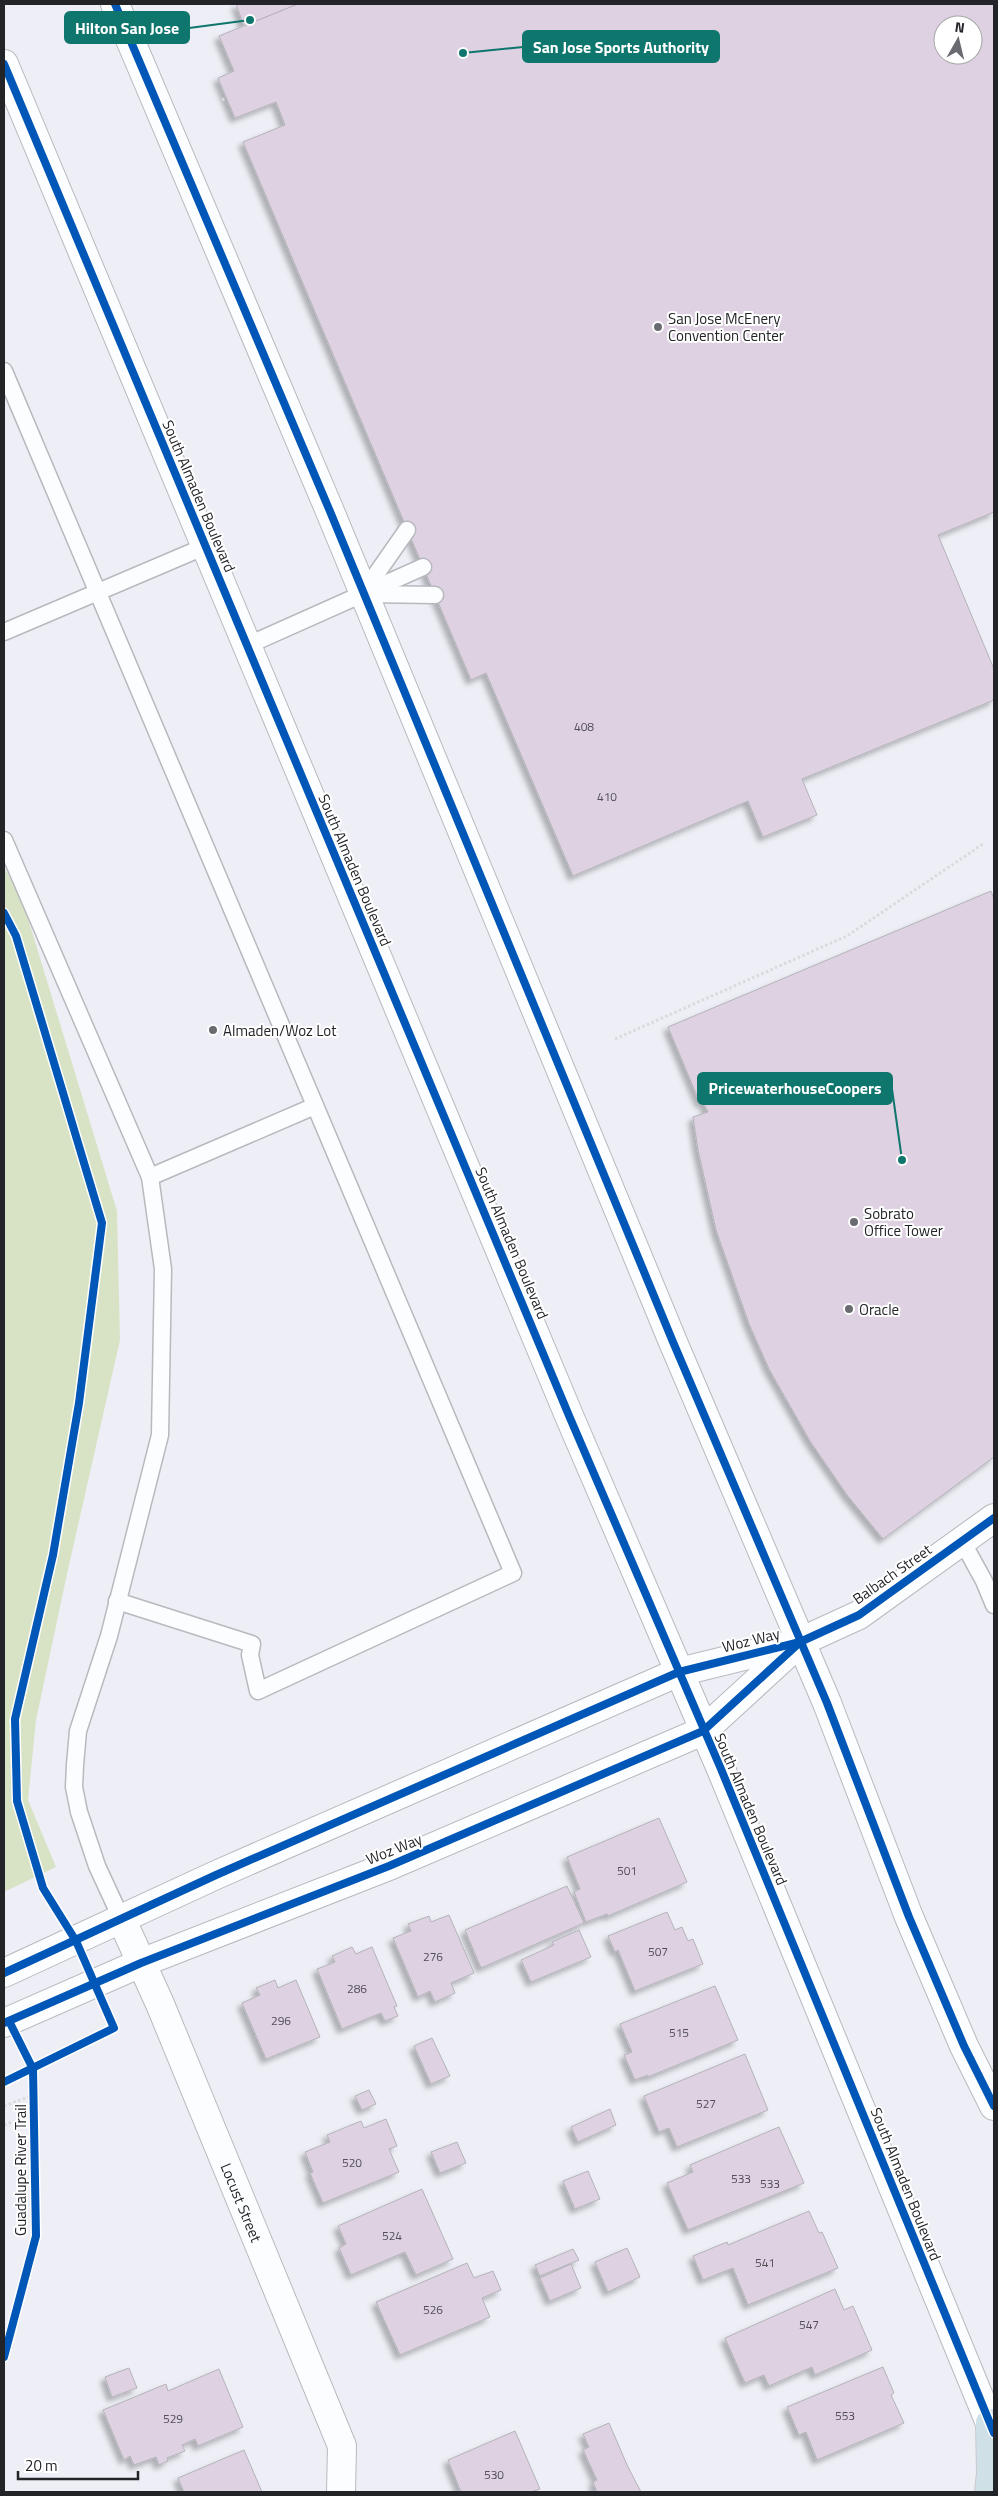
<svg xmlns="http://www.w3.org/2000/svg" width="998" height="2496" viewBox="0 0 998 2496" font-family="'Titillium Web',sans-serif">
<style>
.green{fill:#d8e3c6}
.building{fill:#ddd1e2;stroke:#b4b3b8;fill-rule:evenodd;filter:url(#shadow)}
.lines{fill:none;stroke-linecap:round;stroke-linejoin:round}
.service-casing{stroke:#b8b9be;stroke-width:19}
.minor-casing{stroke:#b8b9be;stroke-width:30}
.tertiary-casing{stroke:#b8b9be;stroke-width:30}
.secondary-casing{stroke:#b8b9be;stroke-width:30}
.motorway-casing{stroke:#c8c9cd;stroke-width:30}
.path{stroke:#dadadc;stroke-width:3;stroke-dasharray:2.5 2.5;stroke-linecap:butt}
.service{stroke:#fcfdfe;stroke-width:16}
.minor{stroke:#fcfdfe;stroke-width:28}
.tertiary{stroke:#fcfdfe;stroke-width:28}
.secondary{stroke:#fcfdfe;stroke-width:28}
.motorway{stroke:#d0e0e7;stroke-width:28}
.cycleway-casing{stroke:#fff;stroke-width:11}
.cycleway{stroke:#0057b8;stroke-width:8}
.poi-dot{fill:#6a6b70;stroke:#fff;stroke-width:2}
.labels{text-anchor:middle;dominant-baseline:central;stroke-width:4;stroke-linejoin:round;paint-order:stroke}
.number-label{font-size:12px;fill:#524f56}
.poi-label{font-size:15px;fill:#232428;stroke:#fff;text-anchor:start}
.street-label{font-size:15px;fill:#232428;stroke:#fff}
.leader{fill:none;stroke:#0f766e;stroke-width:2}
.callout-dot{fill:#0f766e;stroke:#fff;stroke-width:2}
.callout{fill:#0f766e;stroke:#0f766e;stroke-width:2}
.callout-label{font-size:16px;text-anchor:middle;font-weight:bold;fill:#fff}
</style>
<defs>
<filter id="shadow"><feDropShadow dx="-4.5" dy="4.5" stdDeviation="2.5" flood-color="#0004"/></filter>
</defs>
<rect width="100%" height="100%" fill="#eeeff6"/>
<path class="green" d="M4,867L23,902L117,1211L120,1340L67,1574L36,1720L28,1800L56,1867L4,1892Z"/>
<g class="building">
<path d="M236,4H298L244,26Z"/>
<path d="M298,4H994V512L938,535L994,669V700L802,779L817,815L763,837L748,801L573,876L486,673L471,680L243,142L285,125L276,102L235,118L218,78L234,71L219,36ZM943,25H973V55H943Z"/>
<path d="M991,891L994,899V1457L883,1539L847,1495L810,1441L769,1369L749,1324L716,1230L698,1150L693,1117L708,1112L703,1102L700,1103L668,1027Z"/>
<path d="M659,1818L687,1882L608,1916L607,1914L586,1922L574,1892L580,1889L567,1857Z"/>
<path d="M567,1886L584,1923L481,1968L465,1930Z"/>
<path d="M667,1912L675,1930L682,1927L688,1941L693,1939L703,1964L635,1991L618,1950L615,1952L608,1936Z"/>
<path d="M449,1915L474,1973L451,1983L455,1993L435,2002L430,1991L418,1997L393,1938L411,1931L408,1924L429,1916L431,1922Z"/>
<path d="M579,1930L591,1957L531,1982L521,1960L554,1945L552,1942Z"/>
<path d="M352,1947L356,1954L372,1947L397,2006L394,2007L398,2016L385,2021L381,2013L342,2029L317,1969L335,1962L332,1956Z"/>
<path d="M275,1980L278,1988L296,1980L320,2037L266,2059L242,2003L260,1995L256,1988Z"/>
<path d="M715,1986L738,2040L648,2077V2075L635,2080L624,2055L632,2052L620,2024Z"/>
<path d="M432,2038L450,2076L431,2084L414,2046Z"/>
<path d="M745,2054L768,2110L677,2147L669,2128L659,2132L644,2096Z"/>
<path d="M369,2090L376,2104L362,2110L355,2096Z"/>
<path d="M610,2109L616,2125L578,2142L571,2127Z"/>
<path d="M386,2119L397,2146L389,2149L399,2172L323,2203L310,2173L313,2172L305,2152L330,2142L327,2135L361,2121L364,2128Z"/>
<path d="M779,2127L804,2183L688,2230L667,2183L693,2172L690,2165Z"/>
<path d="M457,2142L466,2163L440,2173L431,2152Z"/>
<path d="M588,2171L600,2199L575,2209L563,2181Z"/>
<path d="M422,2189L453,2259L416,2275L405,2252L351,2275L339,2248L346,2244L338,2226Z"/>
<path d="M809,2211L819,2233L822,2232L838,2268L748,2305L733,2268L703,2280L693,2256L727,2242L728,2245Z"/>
<path d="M627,2248L640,2277L608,2292L595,2262Z"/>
<path d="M573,2249L579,2260L540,2276L535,2265Z"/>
<path d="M467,2263L474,2278L493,2271L501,2290L482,2298L490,2317L400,2355L376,2302Z"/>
<path d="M571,2264L581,2288L550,2301L540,2278Z"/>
<path d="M835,2289L844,2310L853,2306L872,2350L815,2375L812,2367L769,2386L764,2375L745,2383L725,2338Z"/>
<path d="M883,2367L894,2393L891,2395L904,2423L817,2460L806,2432L799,2435L787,2407Z"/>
<path d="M129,2368L137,2388L112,2397L105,2377Z"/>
<path d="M219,2369L243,2427L198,2446L195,2439L182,2445L185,2451L167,2458L168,2461L159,2465L156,2457L134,2465L130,2456L124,2460L103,2410L166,2384L168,2391Z"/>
<path d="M609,2423L628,2467L641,2492H597L593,2482L597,2480L583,2450L589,2447L583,2434Z"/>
<path d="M515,2431L540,2489L531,2492H461L448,2460Z"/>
<path d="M244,2450L262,2492H184L178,2478Z"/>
</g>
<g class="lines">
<g class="service-casing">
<g id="service">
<path d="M4,371L513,1573L258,1691L250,1655L252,1644L117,1601"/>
<path d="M363,593L407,530"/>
<path d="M367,594L435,595"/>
<path d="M4,632L206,546"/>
<path d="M246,646L423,567"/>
<path d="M4,840L150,1177L163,1269L160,1435L109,1636L78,1731L75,1765L74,1787L79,1812L97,1866L121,1918"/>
<path d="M150,1177L315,1106"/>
<path d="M962,1541L984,1581L994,1605"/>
</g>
</g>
<g class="minor-casing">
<g id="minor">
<path d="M800,1642L859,1615L994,1518"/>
<path id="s1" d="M121,1918L160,2004L342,2446L341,2492"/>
</g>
</g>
<g class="tertiary-casing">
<g id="tertiary">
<path d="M4,1973L216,1875L679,1672L797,1643"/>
<path d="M4,2023L141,1963L389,1866L703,1731L800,1642"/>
</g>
</g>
<g class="secondary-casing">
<g id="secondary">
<path d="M115,4L329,509L673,1342L827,1703L909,1917L964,2046L994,2106"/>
<path d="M4,64L570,1418L721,1769L994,2433"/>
</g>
</g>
<g class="motorway-casing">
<path id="motorway" d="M989,2492L991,2473L990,2423"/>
</g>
<g class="path">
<path d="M222,100L226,98"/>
<path d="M615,1039L847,936L983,844"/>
<path d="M4,2106L34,2095"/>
<path d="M4,2125L34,2114"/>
</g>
<use href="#service" class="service"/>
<use href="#minor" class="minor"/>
<use href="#tertiary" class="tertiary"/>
<use href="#secondary" class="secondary"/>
<use href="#motorway" class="motorway"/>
<g class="cycleway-casing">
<g id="cycleway">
<path d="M115,4L329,509L673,1342L827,1703L909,1917L964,2046L994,2106"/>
<path d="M4,64L570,1418L721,1769L994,2433"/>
<path d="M4,913L16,936L102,1223L79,1403L53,1555L15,1719L17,1801L43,1888L76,1941L114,2028L4,2082"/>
<path d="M4,1973L216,1875L679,1672L800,1642L859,1615L994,1518"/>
<path d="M4,2023L141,1963L389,1866L703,1731L798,1644"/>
<path d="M4,2357L36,2236L33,2069L9,2021"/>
</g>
</g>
<use href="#cycleway" class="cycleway"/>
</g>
<g class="poi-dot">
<circle cx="658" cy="327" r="5"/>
<circle cx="213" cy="1030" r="5"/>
<circle cx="854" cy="1222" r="5"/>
<circle cx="849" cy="1309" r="5"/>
</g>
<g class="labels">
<g class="number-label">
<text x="584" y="726">408</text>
<text x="607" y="796">410</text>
<text x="627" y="1870">501</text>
<text x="658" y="1951">507</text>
<text x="433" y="1956">276</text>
<text x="357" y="1988">286</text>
<text x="281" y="2020">296</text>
<text x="679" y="2032">515</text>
<text x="706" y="2103">527</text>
<text x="352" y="2162">520</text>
<text x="741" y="2178">533</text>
<text x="770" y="2183">533</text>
<text x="392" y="2235">524</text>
<text x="765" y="2262">541</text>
<text x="433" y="2309">526</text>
<text x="809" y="2324">547</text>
<text x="845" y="2415">553</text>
<text x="173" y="2418">529</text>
<text x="494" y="2474">530</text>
</g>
<g class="poi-label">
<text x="668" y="318">San Jose McEnery<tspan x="668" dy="17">Convention Center</tspan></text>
<text x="223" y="1030">Almaden/Woz Lot</text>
<text x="864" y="1213">Sobrato<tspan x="864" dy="17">Office Tower</tspan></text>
<text x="859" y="1309">Oracle</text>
</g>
<g class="street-label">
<text transform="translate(199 496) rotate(67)">South Almaden Boulevard</text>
<text transform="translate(355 870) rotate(67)">South Almaden Boulevard</text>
<text transform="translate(512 1243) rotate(67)">South Almaden Boulevard</text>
<text transform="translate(892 1574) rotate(-35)">Balbach Street</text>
<text transform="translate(751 1640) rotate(-14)">Woz Way</text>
<text transform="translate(751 1809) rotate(67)">South Almaden Boulevard</text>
<text transform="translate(394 1849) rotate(-22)">Woz Way</text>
<text transform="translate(20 2170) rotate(-90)">Guadalupe River Trail</text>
<text transform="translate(906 2184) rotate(68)">South Almaden Boulevard</text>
<text stroke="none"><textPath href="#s1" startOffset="309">Locust Street</textPath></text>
</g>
</g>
<path class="leader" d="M250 20L189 28M463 53L523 47M902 1160L892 1089"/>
<g class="callout-dot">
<circle cx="250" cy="20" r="5"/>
<circle cx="463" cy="53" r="5"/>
<circle cx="902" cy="1160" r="5"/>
</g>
<g class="callout">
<rect x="65" y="12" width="124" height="31" rx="5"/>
<rect x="523" y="31" width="196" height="31" rx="5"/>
<rect x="698" y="1073" width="194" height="31" rx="5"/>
</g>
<g class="callout-label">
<text x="127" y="34">Hilton San Jose</text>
<text x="621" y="53">San Jose Sports Authority</text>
<text x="795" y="1094">PricewaterhouseCoopers</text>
</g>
<rect width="998" height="2496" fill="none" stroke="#232428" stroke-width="10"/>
<g transform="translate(958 40) rotate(8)"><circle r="24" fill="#ffffff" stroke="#a7a7a9"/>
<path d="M0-4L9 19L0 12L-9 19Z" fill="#6a6b70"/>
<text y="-8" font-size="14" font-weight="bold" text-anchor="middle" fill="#232428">N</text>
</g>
<path d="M18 2471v8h120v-8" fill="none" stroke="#232428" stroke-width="2.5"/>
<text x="25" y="2471" font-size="15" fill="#232428" stroke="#ffffff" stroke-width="4" paint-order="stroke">20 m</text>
</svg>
